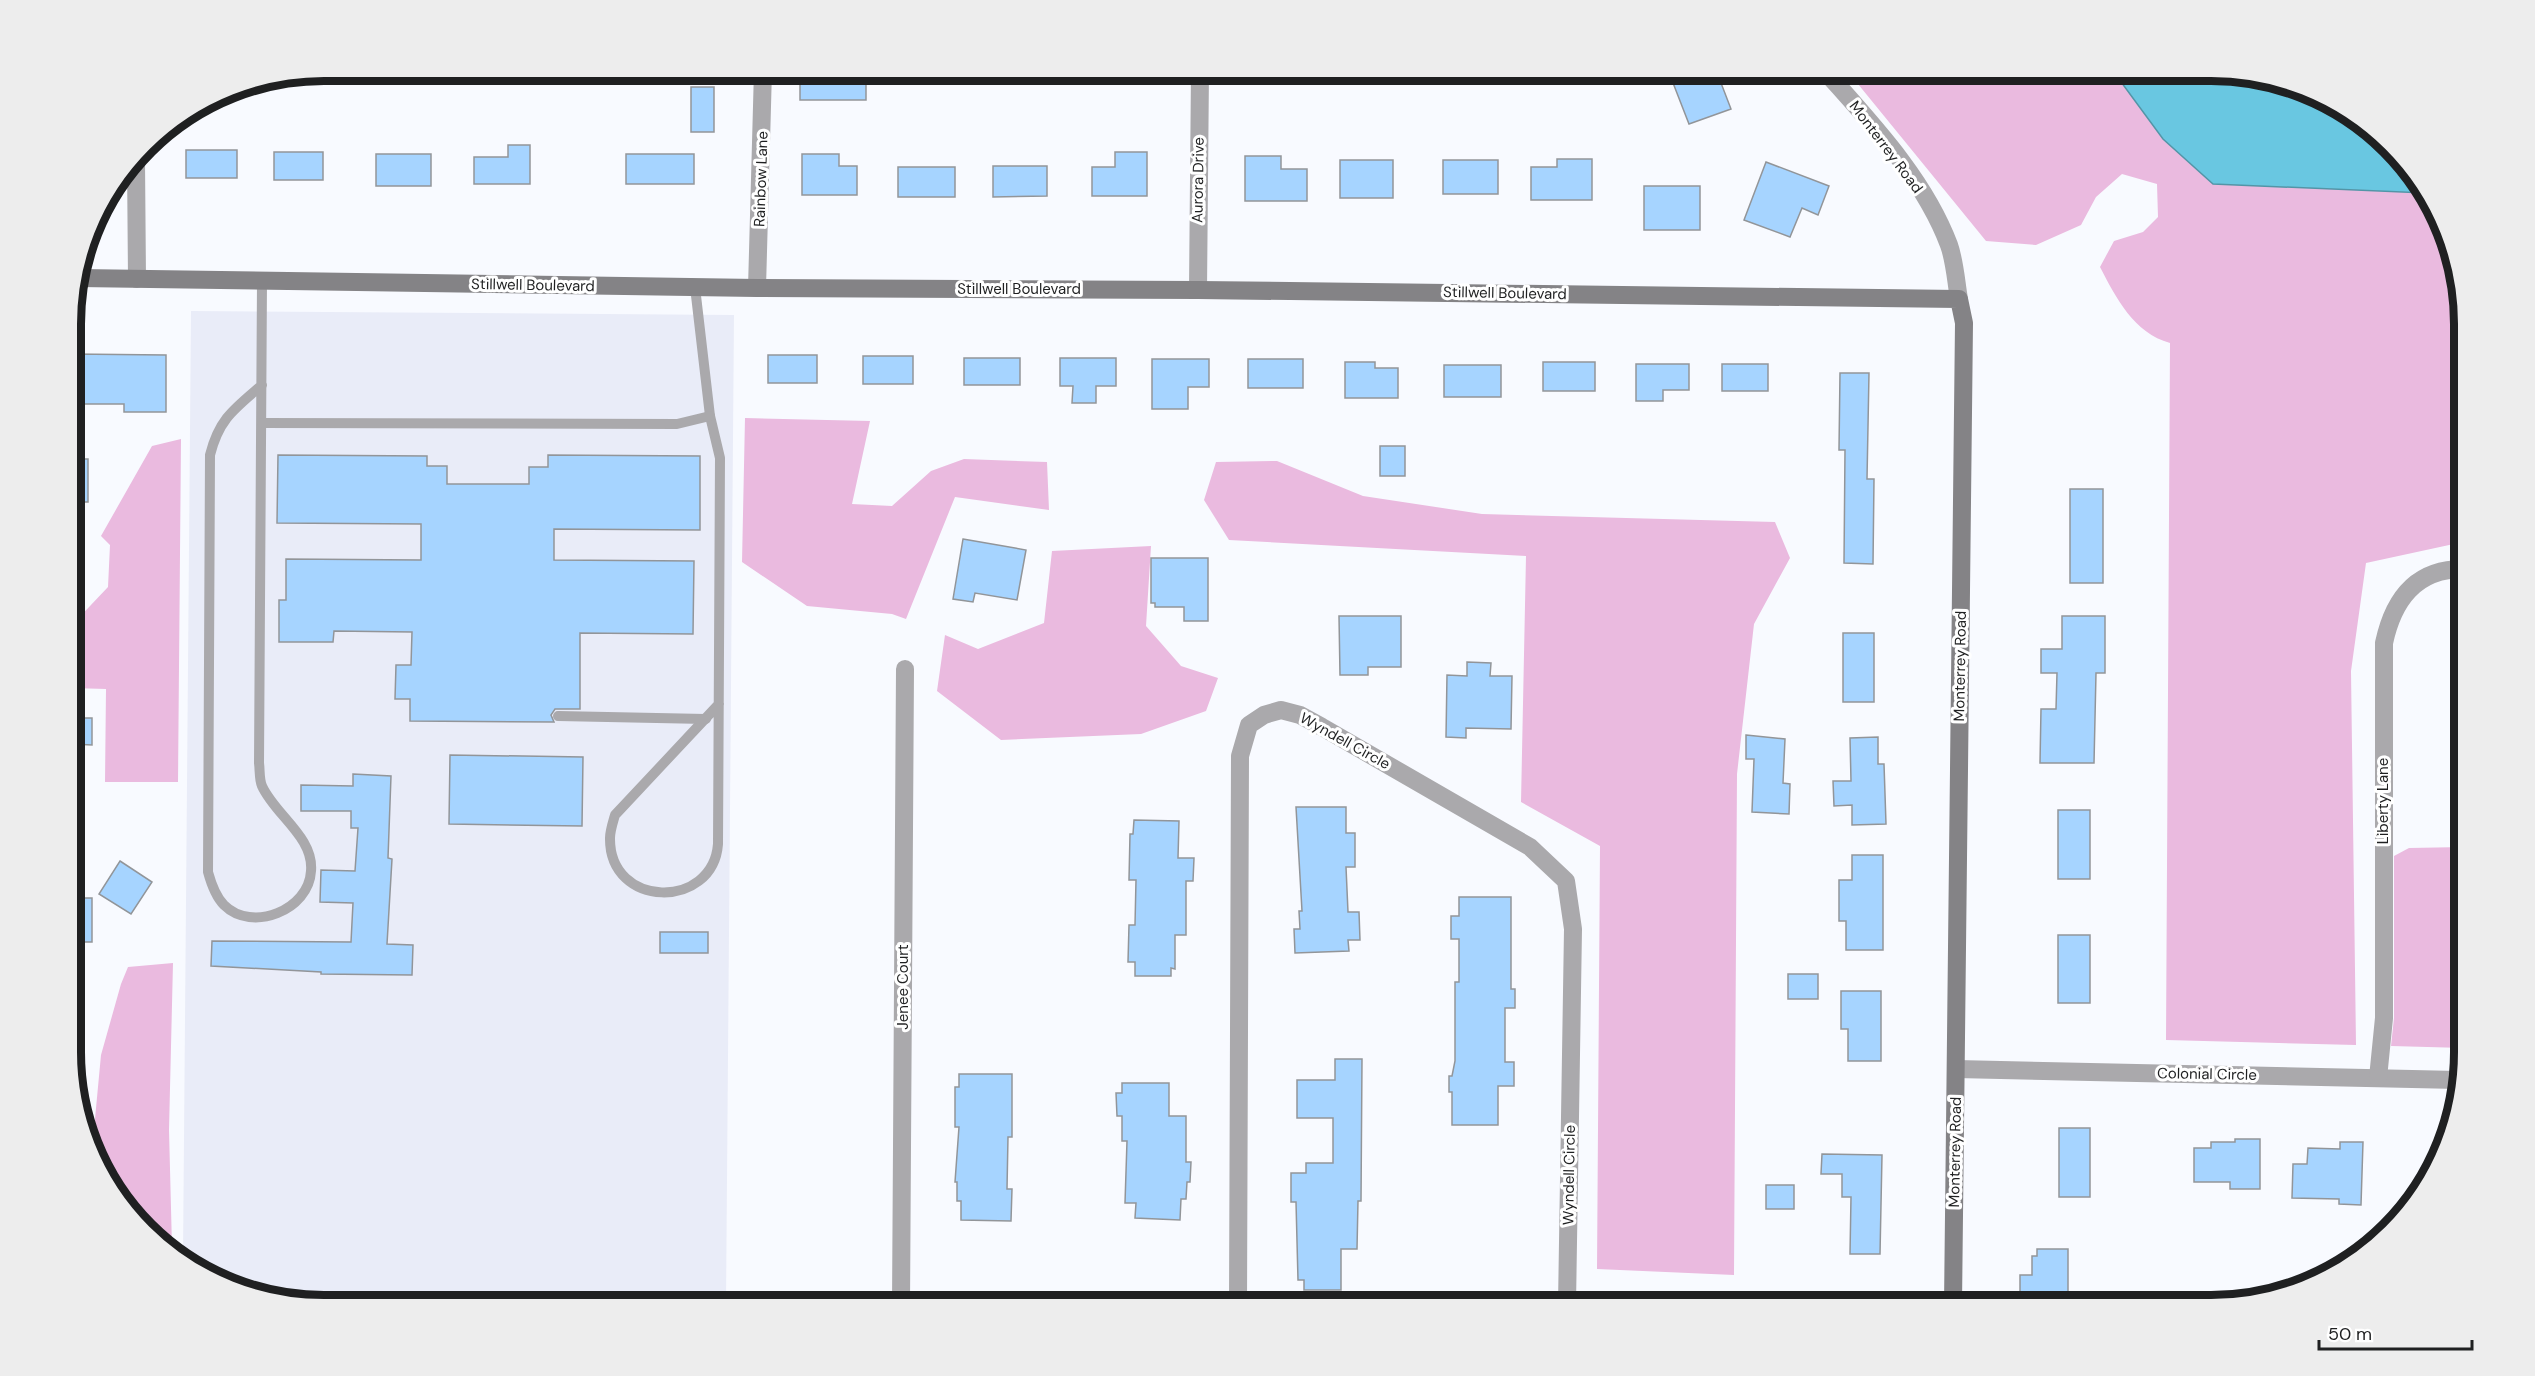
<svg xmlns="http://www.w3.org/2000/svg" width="2535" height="1376" viewBox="0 0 2535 1376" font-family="'DM Sans',sans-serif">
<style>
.built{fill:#e9ecf8}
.green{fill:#eabadf}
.water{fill:#69c7e1;stroke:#5395a7;stroke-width:1.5}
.building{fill:#a6d4ff;stroke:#929599;stroke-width:1.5}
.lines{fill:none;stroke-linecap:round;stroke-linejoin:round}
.lane{stroke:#aaa9ac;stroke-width:10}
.street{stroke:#aaa9ac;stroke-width:18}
.secondary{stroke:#848386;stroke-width:18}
.labels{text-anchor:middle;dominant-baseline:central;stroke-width:6;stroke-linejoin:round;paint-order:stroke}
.street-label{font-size:15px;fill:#1f2021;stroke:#fff}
.rim{fill:none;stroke:#1f2021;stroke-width:8}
</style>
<rect width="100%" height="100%" fill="#f8faff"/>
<path class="built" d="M191,311L734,315L726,1305H324L211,1279L183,1256Z"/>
<g class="green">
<path d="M1850,70L2113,71L2163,139L2213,184L2425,193L2462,291L2463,542L2366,563L2351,671L2356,1045L2166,1040L2170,343C2134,333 2116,298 2100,267L2114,241L2143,232L2158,217L2157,184L2122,174L2096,197L2081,225L2036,245L1986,241L1849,73Z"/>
<path d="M745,418L870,421L852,504L892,506L931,471L964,459L1047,462L1049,510L955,497L906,619L892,614L807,606L742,562Z"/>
<path d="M181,439L178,782H105L106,689L72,688V625L108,587L110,545L101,536L152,446Z"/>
<path d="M1277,461L1363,496L1482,514L1775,522L1790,558L1754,624L1737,774L1734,1275L1597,1269L1600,846L1521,802L1526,556L1229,540L1204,500L1216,462Z"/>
<path d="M1151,546L1146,626L1181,666L1218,678L1206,711L1141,734L1001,740L937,691L945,635L978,649L1044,623L1052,551Z"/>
<path d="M2464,847V1048L2391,1046L2394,1018V856L2409,848Z"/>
<path d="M173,963L169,1130L172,1247L123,1206L99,1164L93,1140L101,1055L121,984L128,967Z"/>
</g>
<path class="water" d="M2113,71H2211L2324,97L2378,134L2422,183L2425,193L2213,184L2163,139Z"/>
<g class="building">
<path d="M1668,70H1716L1731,109L1689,124Z"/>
<path d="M839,74H866V100H800V82H839Z"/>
<rect x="691" y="87" width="23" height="45"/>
<path d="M508,145H530V184H474V157H508Z"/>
<rect x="186" y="150" width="51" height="28"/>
<rect x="274" y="152" width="49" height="28"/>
<path d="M1115,152H1147V196H1092V167H1115Z"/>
<rect x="376" y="154" width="55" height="32"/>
<rect x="626" y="154" width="68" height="30"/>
<path d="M802,154H839V166H857V195H802Z"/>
<path d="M1245,156H1281V169H1307V201H1245Z"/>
<path d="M1557,159H1592V200H1531V167H1557Z"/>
<rect x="1340" y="160" width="53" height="38"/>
<rect x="1443" y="160" width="55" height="34"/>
<path d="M1766,162L1829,186L1818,215L1802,208L1790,237L1744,220Z"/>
<path d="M993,166H1047V196L993,197Z"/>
<rect x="898" y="167" width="57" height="30"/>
<rect x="1644" y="186" width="56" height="44"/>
<path d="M71,354L166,355V412H124V404H71Z"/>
<rect x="768" y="355" width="49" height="28"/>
<rect x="863" y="356" width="50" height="28"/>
<rect x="964" y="358" width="56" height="27"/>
<path d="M1060,358H1116V386H1096V403H1072L1073,386H1060Z"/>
<path d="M1152,359H1209V387H1188V409H1152Z"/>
<rect x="1248" y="359" width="55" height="29"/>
<path d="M1345,362H1375V368H1398V398H1345Z"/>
<rect x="1543" y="362" width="52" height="29"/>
<path d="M1636,364H1689V390H1663V401H1636Z"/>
<rect x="1722" y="364" width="46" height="27"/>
<rect x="1444" y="365" width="57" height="32"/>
<path d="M1840,373H1869L1867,479H1874L1873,564L1844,563L1845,450H1839Z"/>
<rect x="1380" y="446" width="25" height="30"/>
<path d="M278,455L427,456V466H447V484H529V467H548V455L700,456V530L554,529V560L694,561L693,634L580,633V709H555L551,715L554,722L410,721V699H395L396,665H411L412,632L334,631L333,642H279V600H286V559L421,560V524L277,523Z"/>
<rect x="71" y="459" width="17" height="43"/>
<rect x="2070" y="489" width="33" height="94"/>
<path d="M963,539L1026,550L1017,600L975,593L973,602L953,599Z"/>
<path d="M1151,558H1208V621H1184V607H1155V603H1151Z"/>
<path d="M1339,616H1401V667H1368V675H1340Z"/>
<path d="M2062,616H2105V673H2096L2094,763H2040L2041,709H2056L2057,673H2041V649H2062Z"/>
<rect x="1843" y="633" width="31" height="69"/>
<path d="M1467,662L1491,663L1490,676H1512L1511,729L1466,728V738L1446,737L1447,675L1467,676Z"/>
<path d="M72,718H92V745L72,744Z"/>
<path d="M1746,735L1785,739L1783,783L1790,784L1789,814L1752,812L1754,759H1746Z"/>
<path d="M1878,737V764H1884L1886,824L1852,825V805L1834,806L1833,781H1851L1850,738Z"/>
<path d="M450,755L583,757L582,826L449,824Z"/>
<path d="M353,774L391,776L388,858L392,859L387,944L413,945L412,975L321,974V972L211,966L212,941L351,942L353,903L320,902L321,870L355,871L358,828H351V811H301V785L353,786Z"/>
<path d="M1296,807H1346V833H1355V867H1346L1348,912H1359L1360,940H1348L1349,951L1295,953L1294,929H1300L1299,911H1302Z"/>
<rect x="2058" y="810" width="32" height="69"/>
<path d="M1134,820L1179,821L1178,858H1194L1193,881H1186V935H1175V969L1171,968V976H1135V962H1128L1129,925H1135L1136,880H1129L1130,834H1133Z"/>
<path d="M1852,855H1883V950H1846V921H1839V880H1852Z"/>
<path d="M120,861L152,882L131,914L99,894Z"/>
<path d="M1459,897H1511V989H1515V1008H1505V1062H1514V1086H1498V1125H1452V1092H1449V1076H1452L1455,1061V982H1459V939H1451V916H1459Z"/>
<rect x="72" y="898" width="20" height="44"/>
<rect x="660" y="932" width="48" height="21"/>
<rect x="2058" y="935" width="32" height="68"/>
<rect x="1788" y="974" width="30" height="25"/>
<path d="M1841,991H1881V1061H1848V1029H1841Z"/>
<path d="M1335,1059H1362L1361,1201H1358L1357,1249H1341V1290H1304V1280H1298L1296,1202H1291V1173H1306V1163H1333V1118H1297V1080H1335Z"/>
<path d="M959,1074H1012V1137H1008L1007,1189H1012L1011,1221L961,1220V1201H957V1182H955L959,1127H955V1087H959Z"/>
<path d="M1122,1083H1169V1116H1186V1162H1191L1190,1182H1187L1186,1199H1181L1180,1220L1135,1218L1136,1203H1125L1127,1141H1122V1116H1117L1116,1093H1122Z"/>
<rect x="2059" y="1128" width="31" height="69"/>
<path d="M2235,1139H2260V1189H2230V1182H2194V1148H2211V1142H2235Z"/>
<path d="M2340,1142H2363L2361,1205L2339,1204V1199L2292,1198L2293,1164H2307L2308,1148L2340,1149Z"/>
<path d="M1822,1154L1882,1155L1880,1254H1850L1851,1197H1842V1174H1821Z"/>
<rect x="1766" y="1185" width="28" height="24"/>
<path d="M2037,1249H2068V1301L2020,1300V1275H2032V1256H2037Z"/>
</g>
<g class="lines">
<g class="lane">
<path d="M262,281L259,763C260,770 259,779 262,786C275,815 314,837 311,871C309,910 252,933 224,905C215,896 211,883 208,872L210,455C219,419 234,409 262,385"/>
<path d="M695,287L710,416L720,458L718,844C713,910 609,909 610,838C610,831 613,822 615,815L719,704"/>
<path d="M262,423L677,424L710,416"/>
<path d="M558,716L706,719"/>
</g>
<g class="street">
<path d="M1824,70C1870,122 1924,178 1949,245C1955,262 1956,282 1959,299"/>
<path d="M136,161L137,279"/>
<path d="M757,288L763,70"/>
<path d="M1198,290L1200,70"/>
<path d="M1956,1069L2458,1080"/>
<path d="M2378,1078L2384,1018V643C2393,601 2415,569 2463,569"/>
<path d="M1567,1301L1953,1305"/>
<path d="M901,1305L905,669"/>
<path d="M1238,1305L1240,756L1249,725L1264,715L1281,710L1300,715L1322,727L1530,847L1566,881L1573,929L1567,1305"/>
</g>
<path class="secondary" d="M79,278L757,288L1198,290L1959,299L1964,323L1953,1305"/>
</g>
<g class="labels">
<g class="street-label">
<text transform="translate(1886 147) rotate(53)">Monterrey Road</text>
<text transform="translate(761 179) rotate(-88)">Rainbow Lane</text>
<text transform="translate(1198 180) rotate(-89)">Aurora Drive</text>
<text transform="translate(533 285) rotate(1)">Stillwell Boulevard</text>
<text x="1019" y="289">Stillwell Boulevard</text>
<text transform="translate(1505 293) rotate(1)">Stillwell Boulevard</text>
<text transform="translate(1960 666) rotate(-89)">Monterrey Road</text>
<text transform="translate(1345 741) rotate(29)">Wyndell Circle</text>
<text transform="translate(2383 801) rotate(-90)">Liberty Lane</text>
<text transform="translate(903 987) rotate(-90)">Jenee Court</text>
<text transform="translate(2207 1074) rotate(1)">Colonial Circle</text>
<text transform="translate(1955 1152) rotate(-89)">Monterrey Road</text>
<text transform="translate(1569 1175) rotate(-89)">Wyndell Circle</text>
</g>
</g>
<path d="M0 0H2535V1376H0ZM324 81H2211A243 243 0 0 1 2454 324V1052A243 243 0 0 1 2211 1295H324A243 243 0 0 1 81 1052V324A243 243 0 0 1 324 81Z" fill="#ededed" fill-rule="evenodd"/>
<path class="rim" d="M324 81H2211A243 243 0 0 1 2454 324V1052A243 243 0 0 1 2211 1295H324A243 243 0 0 1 81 1052V324A243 243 0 0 1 324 81Z"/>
<path d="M2319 1340v9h153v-9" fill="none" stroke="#1f2021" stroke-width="3"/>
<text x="2328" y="1340" font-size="18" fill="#1f2021" stroke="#ffffff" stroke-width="4.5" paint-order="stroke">50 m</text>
</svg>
